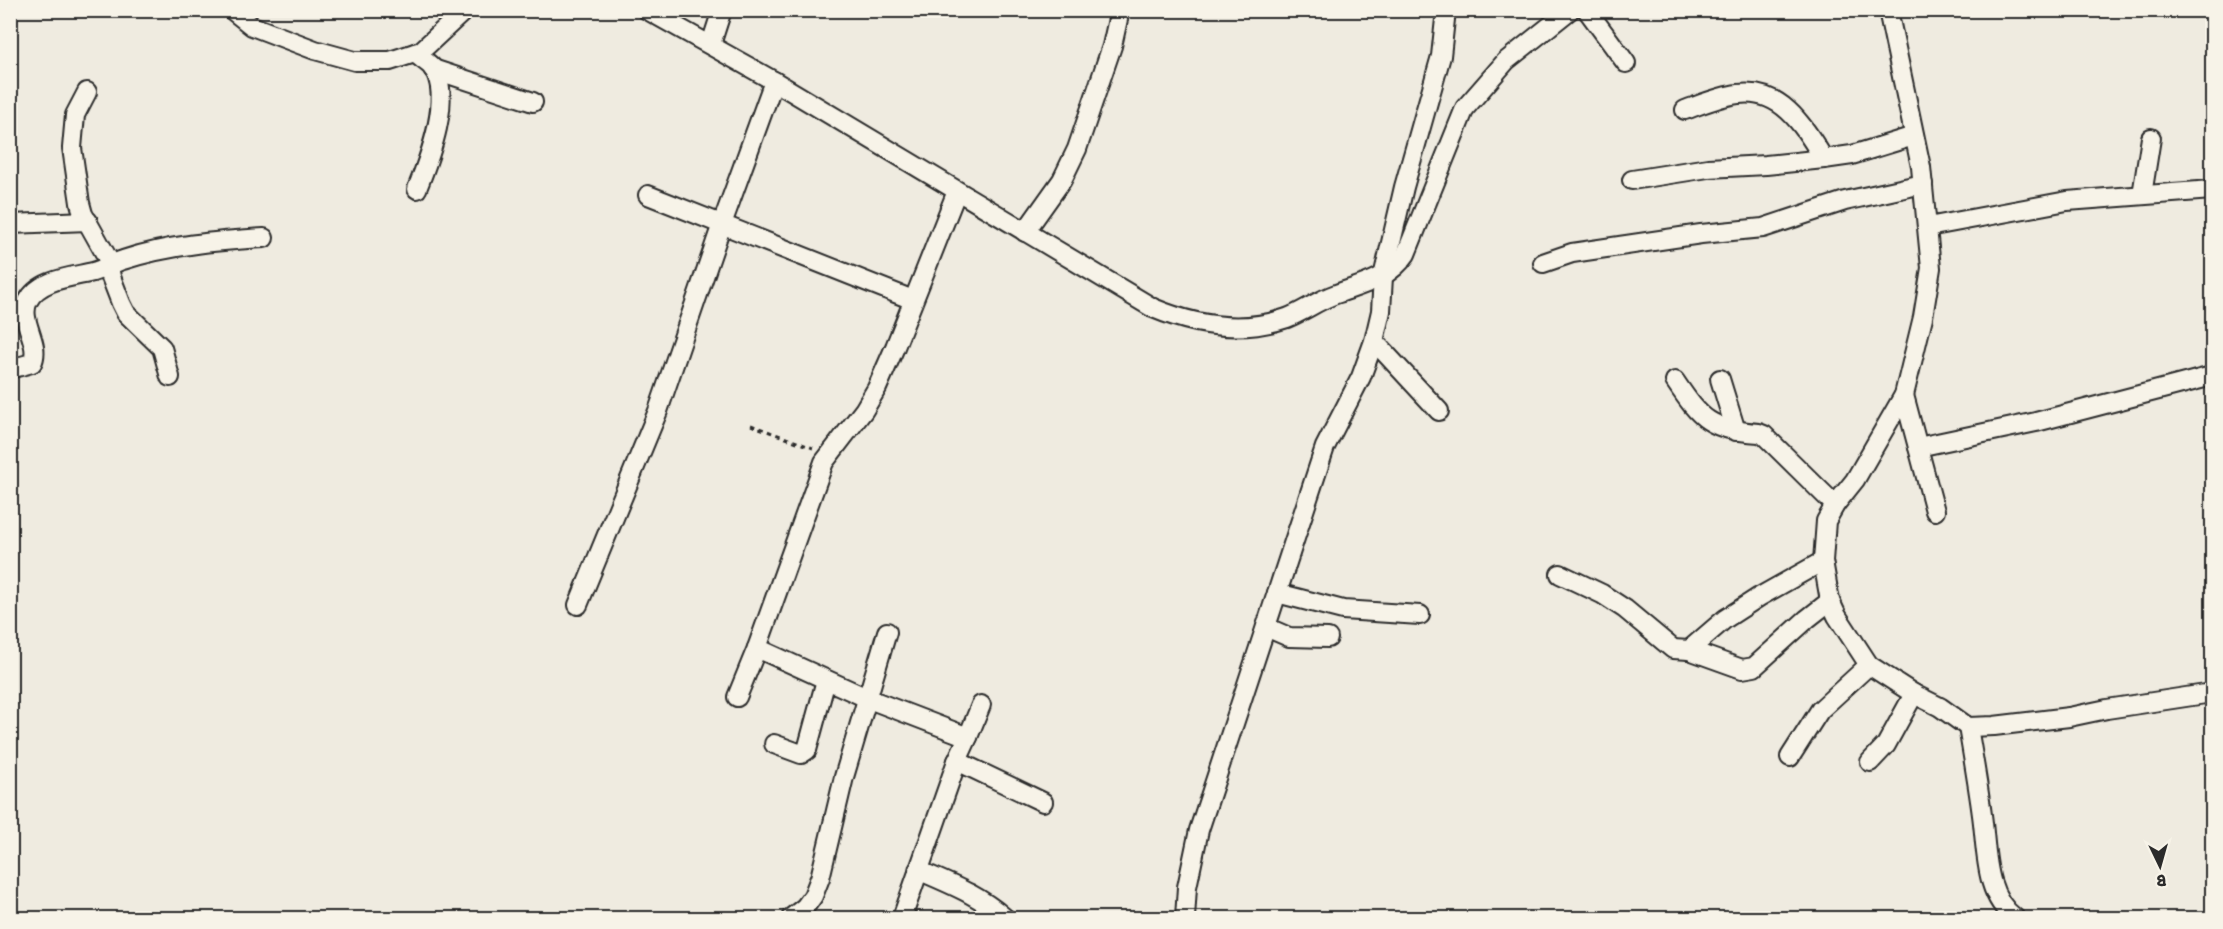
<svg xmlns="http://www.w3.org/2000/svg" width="2223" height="929" viewBox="0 0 2223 929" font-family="'Shantell Sans',sans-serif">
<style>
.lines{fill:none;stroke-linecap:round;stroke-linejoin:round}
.minor-casing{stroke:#2b2b2b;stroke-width:22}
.path{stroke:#2b2b2b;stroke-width:3;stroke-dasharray:4.5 4.5;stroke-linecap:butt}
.minor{stroke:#f7f3e8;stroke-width:18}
</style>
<rect width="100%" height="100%" fill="#efebe0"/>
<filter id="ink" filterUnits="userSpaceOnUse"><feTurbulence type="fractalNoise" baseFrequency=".0167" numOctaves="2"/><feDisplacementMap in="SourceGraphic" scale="12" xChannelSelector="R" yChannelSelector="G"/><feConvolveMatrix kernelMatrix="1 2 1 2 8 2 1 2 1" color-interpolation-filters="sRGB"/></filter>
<g filter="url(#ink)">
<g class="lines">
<g class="minor-casing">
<g id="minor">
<path d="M232,10L252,26L315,50L355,61H390L421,51L465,10"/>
<path d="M647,10L774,81L1153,308C1196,326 1241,334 1287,318C1304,311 1319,300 1336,294C1364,284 1389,279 1406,254L1465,108L1506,61L1570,10"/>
<path d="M1587,10L1626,63"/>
<path d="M1888,10L1921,167L1931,268L1923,317L1904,395L1855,480L1835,505L1826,521L1823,561L1830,601L1837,616L1869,665L1914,694L1940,707L1968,727L1994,726L2069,717L2107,709L2212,693"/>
<path d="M711,44L722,10"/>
<path d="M415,53C420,58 429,63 433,68C453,97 429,159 417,189"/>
<path d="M433,69L533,102"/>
<path d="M87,92L75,115L72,148L80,203L83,214L107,257L111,277L121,303L126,313L162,348L170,377"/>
<path d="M1685,110C1702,104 1720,96 1738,94C1782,88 1804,127 1824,159"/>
<path d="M1632,180L1708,168L1766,165L1824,159L1852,155L1914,136"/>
<path d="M648,195L913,300"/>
<path d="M2142,195L2151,138"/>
<path d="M10,224L88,221"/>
<path d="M1928,227L2067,201L2212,190"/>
<path d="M1025,232L1062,180L1077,149L1112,46L1120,10"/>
<path d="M1543,263L1572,253L1701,234L1763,228L1845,201L1923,184"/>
<path d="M1374,341L1439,411"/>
<path d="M10,369L32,363C42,344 18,321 28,301C39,279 73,277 93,272C104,269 113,263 123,260C168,245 217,241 264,238"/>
<path d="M1720,379L1736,431"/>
<path d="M1675,381C1701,420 1711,430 1759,433L1764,435L1835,505"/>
<path d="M1904,395L1935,511"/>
<path d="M1918,447L2036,422L2212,376"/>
<path d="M1560,574L1602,594L1625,609L1673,649L1689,650L1742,669L1754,667L1807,619L1830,601"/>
<path d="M1277,593L1343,610L1420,615"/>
<path d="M578,605L658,411L722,224L774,81"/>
<path d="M1266,627L1289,637L1328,638"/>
<path d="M1689,650L1725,619L1759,597L1823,561"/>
<path d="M737,697L757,648"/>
<path d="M1968,727C1973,756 1978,785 1982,815C1987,850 1984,895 2015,918"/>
<path d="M968,737L981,705"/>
<path d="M774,744L801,754L807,750L826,680"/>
<path d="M1790,757L1820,710L1869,665"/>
<path d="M957,761L1043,802"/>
<path d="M1870,762L1886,745L1914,694"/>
<path d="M918,870C952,885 977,894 1005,918"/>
<path d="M791,918L805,907L813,896L820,878L844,777L887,632"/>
<path d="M902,918L957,761L968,737L869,699L757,648L824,462L864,410L877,388L895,347L957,191"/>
<path d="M1185,918L1187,887L1199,830L1325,447L1361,377L1374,341L1381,311L1383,277L1404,187L1441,56L1446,10"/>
</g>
</g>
<path class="path" d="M751,425L813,448"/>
<use href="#minor" class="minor"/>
</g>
</g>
<rect width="2223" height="929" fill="none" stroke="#f7f3e8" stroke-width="36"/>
<rect x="18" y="18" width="2187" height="893" fill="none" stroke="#2b2b2b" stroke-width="2" filter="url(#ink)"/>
<g transform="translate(2160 866) rotate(175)" stroke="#f7f3e8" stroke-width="4.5" paint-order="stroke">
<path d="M0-4.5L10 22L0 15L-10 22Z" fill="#2b2b2b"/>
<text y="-9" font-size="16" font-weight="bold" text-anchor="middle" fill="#2b2b2b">B</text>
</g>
</svg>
